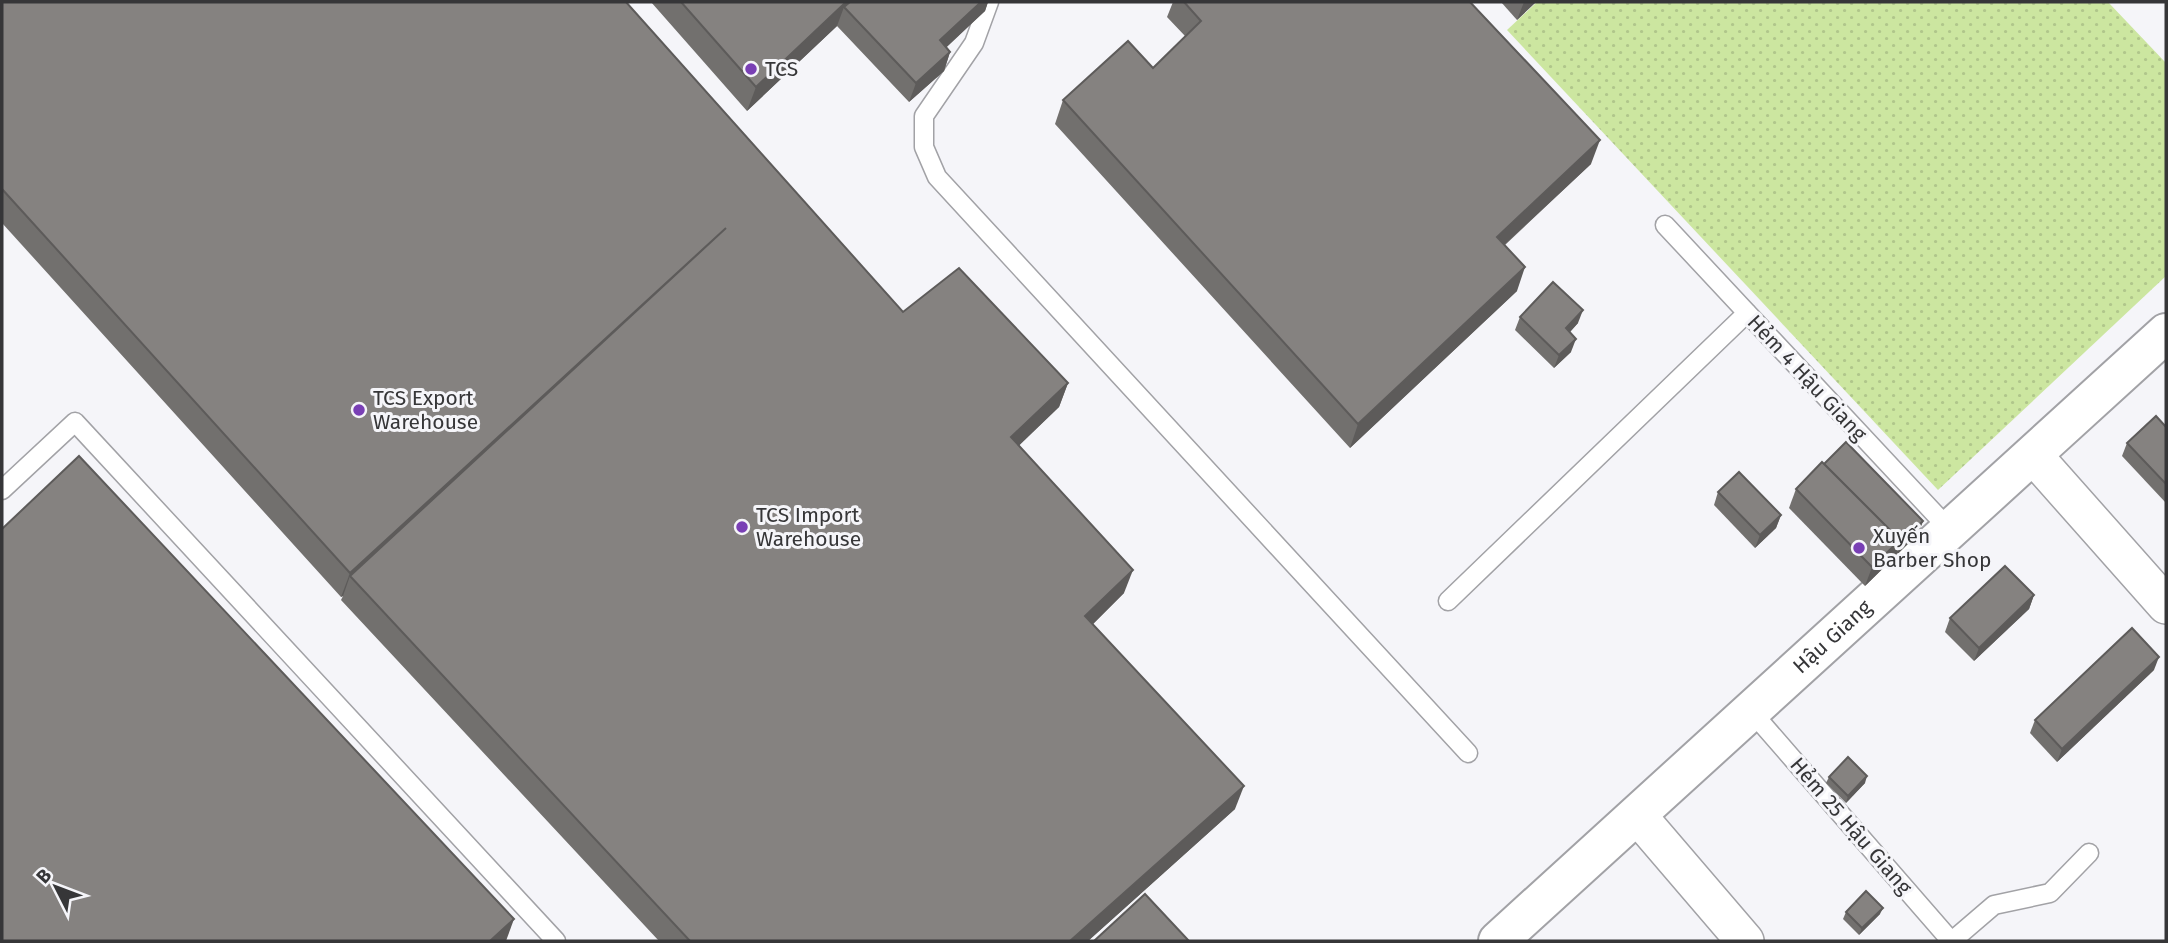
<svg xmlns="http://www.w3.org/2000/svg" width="2168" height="943" viewBox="0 0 2168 943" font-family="'Fira Sans',sans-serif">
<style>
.grass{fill:url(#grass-dots)}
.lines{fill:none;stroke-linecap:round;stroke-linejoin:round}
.lane-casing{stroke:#a2a2a6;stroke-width:21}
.street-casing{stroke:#a2a2a6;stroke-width:40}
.secondary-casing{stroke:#a2a2a6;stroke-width:42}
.lane{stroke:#fff;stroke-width:18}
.street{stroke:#fff;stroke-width:37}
.secondary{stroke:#fff;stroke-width:38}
.wall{fill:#72706e}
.shaded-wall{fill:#5d5b5a}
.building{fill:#858280;stroke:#5d5b5a;stroke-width:2}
.poi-dot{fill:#793fb5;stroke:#f5f5f9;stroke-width:2.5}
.labels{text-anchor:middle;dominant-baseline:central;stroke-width:6;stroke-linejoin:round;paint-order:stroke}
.poi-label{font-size:21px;fill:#363638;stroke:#f5f5f9;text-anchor:start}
.street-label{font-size:21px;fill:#363638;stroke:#f5f5f9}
</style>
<defs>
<pattern id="grass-dots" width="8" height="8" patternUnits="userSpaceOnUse" patternTransform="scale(1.75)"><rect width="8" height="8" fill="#cce6a0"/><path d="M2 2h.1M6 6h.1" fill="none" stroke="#b0c68b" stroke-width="1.8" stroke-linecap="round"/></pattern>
</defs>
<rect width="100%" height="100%" fill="#f5f5f9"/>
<path class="grass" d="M1537,2H2108L2166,63V276L1938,490L1507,30Z"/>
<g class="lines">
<g class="lane-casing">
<g id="lane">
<path d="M989,2L974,43L924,116V147L937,177L1468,753"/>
<path d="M1665,225L1950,530"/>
<path d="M2,490L75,422L556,941"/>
<path d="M1448,601L1747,313"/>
<path d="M1751,711L1951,941"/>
<path d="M1952,941L1994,905L2050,893L2089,853"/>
</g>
</g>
<g class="street-casing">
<g id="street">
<path d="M2033,455L2166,605"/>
<path d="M1637,815L1745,941"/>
</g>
</g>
<g class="secondary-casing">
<g id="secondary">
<path id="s1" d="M1498,941L2166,333"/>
</g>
</g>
<use href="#lane" class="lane"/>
<use href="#street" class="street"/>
<use href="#secondary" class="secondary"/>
</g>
<g class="wall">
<path d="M2,2L903,312L1068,383L1059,407L1019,445L1124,593L1093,624L1235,809L1088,941H659L341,600L343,596L341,597L2,223Z"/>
<path d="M651,2H988L985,11L946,47L950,52L944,71L909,102L837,26L747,111Z"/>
<path d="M1173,2H1470L1591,164L1505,245L1517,291L1350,448L1055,124L1063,100L1153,68L1185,36L1167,17Z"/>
<path d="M1501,2H1536L1517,20Z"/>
<path d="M1520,317L1578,323L1569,333L1571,352L1554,368L1515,330Z"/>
<path d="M2166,427V503L2122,456L2127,443Z"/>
<path d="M1824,464L1923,521L1918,534L1865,586L1789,508L1796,489Z"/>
<path d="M1718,492L1781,515L1776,528L1755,548L1714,505Z"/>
<path d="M2034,595L2029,609L1974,661L1945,632L1950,618Z"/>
<path d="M2154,670L2057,762L2030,733L2035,720Z"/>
<path d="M1829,777L1865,783L1846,803L1826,783Z"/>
<path d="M1846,912L1880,914L1859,935L1843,919Z"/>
</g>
<g class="shaded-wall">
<path d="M846,2H863L844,7L837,26L747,111L756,87Z"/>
<path d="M981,2H988L985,11L933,60L940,40Z"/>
<path d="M1524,2H1536L1517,20Z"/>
<path d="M950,52L944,71L909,102L916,83Z"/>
<path d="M1600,140L1591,164L1488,260L1497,237Z"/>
<path d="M726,228L350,576L343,596L341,597L350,573Z"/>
<path d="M1525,267L1517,291L1350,448L1358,424Z"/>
<path d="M1583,310L1578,323L1561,342L1566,328Z"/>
<path d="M1576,339L1571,352L1554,368L1559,355Z"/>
<path d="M1068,383L1059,407L1003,461L1011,437Z"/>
<path d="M1781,515L1776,528L1755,548L1760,535Z"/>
<path d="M1923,521L1918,534L1865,586L1872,567L1900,540Z"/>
<path d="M1133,570L1124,593L1077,640L1085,616Z"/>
<path d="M2034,595L2029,609L1974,661L1979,648Z"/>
<path d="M2159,657L2154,670L2057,762L2062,749Z"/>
<path d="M1867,776L1865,783L1846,803L1848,796Z"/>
<path d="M1244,786L1235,809L1088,941H1070Z"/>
<path d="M1883,908L1880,914L1859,935L1862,928Z"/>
<path d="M514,919L506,941H490Z"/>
</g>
<g class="building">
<path d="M2,2H626L903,312L959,268L1068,383L1011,437L1133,570L1085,616L1244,786L1070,941H690L350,576L726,228L350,573L2,189Z"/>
<path d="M681,2H846L756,87Z"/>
<path d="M850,2H981L940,40L950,52L916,83L844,7Z"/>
<path d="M1184,2H1470L1600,140L1497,237L1525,267L1358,424L1063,100L1128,41L1153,68L1201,21Z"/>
<path d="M1553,282L1583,310L1566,328L1576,339L1559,355L1520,317Z"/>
<path d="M2156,416L2166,427V484L2127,443Z"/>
<path d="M1846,442L1923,521L1898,546L1900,540L1824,464Z"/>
<path d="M79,456L514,919L490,941H2V529Z"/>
<path d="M1822,462L1900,540L1872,567L1796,489Z"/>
<path d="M1739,472L1781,515L1760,535L1718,492Z"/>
<path d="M2005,566L2034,595L1979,648L1950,618Z"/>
<path d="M2132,628L2159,657L2062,749L2035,720Z"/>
<path d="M1848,757L1867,776L1848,796L1829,777Z"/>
<path d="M1866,891L1883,908L1862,928L1846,912Z"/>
<path d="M1145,894L1189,941H1094Z"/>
</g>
<g class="poi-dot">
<circle cx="751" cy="69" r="7"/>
<circle cx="359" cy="410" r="7"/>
<circle cx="742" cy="527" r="7"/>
<circle cx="1859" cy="548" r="7"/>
</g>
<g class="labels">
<g class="poi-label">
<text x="765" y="69">TCS</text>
<text x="373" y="398">TCS Export<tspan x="373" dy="24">Warehouse</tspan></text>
<text x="756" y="515">TCS Import<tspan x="756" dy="24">Warehouse</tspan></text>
<text x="1873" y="536">Xuyến<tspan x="1873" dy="24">Barber Shop</tspan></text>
</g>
<g class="street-label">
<text transform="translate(1807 378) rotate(47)">Hẻm 4 Hậu Giang</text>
<text stroke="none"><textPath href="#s1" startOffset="452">Hậu Giang</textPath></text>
<text transform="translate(1851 826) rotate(49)">Hẻm 25 Hậu Giang</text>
</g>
</g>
<rect width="2168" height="943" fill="none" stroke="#363638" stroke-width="7"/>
<g transform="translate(56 887) rotate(312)" stroke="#f5f5f9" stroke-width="5" paint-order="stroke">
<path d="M0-5L12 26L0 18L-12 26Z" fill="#363638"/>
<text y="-10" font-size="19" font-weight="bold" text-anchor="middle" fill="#363638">B</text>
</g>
</svg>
